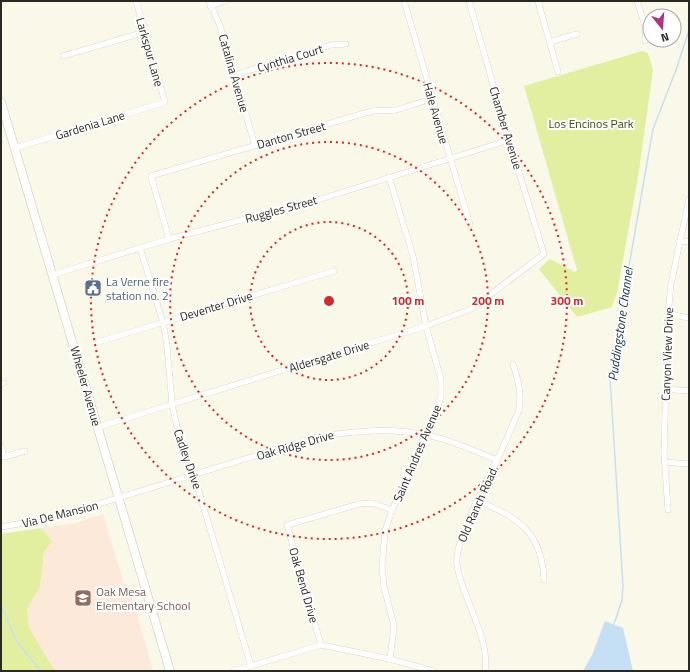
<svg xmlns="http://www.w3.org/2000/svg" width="690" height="672" viewBox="0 0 690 672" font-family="'Titillium Web',sans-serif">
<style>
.education{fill:#fde9da}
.green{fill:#e2efa1}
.water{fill:#c5e0f4}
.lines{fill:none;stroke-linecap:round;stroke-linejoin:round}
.stream{stroke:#c5e0f4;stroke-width:1.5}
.minor-casing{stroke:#c6c3b4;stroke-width:6}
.secondary-casing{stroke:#c6c3b4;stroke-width:9}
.minor{stroke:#fff;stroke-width:5.5}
.secondary{stroke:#fff;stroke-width:8}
.ring{fill:none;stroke:#d62828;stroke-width:2;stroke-dasharray:2 4}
.labels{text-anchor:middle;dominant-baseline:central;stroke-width:4;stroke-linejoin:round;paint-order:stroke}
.street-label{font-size:12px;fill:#2a2923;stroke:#fff}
.park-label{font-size:12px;fill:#3f460b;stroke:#fff}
.service-label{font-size:12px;fill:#4e5e75;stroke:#fff;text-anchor:start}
.education-label{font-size:12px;fill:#785e54;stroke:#fff;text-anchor:start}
.water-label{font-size:13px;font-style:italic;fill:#16354a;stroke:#fff}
.centre{fill:#d62828;stroke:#fff;stroke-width:2}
.ring-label{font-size:12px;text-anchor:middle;font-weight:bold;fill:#d62828;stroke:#fff;stroke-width:4;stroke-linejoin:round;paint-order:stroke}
</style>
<rect width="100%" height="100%" fill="#faf8e8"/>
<path class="education" d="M103,514L124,584L129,586L153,671H55L29,628L27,608L40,587L44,551L52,541L42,528L76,523Z"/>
<g class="green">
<path d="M642,51L648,53L653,70L638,177L617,293L612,307L577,317L539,269L550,259L575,272L577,270L524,86Z"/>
<path d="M42,528L52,541L44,552L40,587L27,608L29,628L55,671H1V534Z"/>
</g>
<path class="water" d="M605,621L623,628L633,671H583L592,655Z"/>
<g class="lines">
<g class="stream">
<path d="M1,605L17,642L41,671"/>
<path d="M614,624L622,600L623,586L610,378L612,363L653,129L676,70L689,30"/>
</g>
<g class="minor-casing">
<g id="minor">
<path d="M209,1L220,26L255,146"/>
<path d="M404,1L470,225"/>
<path d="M538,1L558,72"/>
<path d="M637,1L646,29L645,41"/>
<path d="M210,6L225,1"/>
<path d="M550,42L577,34"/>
<path d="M63,56L145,32"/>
<path d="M235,75L331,45L346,44"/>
<path d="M15,148L165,102L136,1"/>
<path d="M389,177L413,256L426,326L441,380V396L438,406L392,510L385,531L382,567L384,587L394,626L390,659"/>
<path d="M169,239L151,176L372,111L396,110L431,99"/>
<path d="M680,241L689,242"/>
<path d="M140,248L163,322L167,346L172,404L178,432L194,475L251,666"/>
<path d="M52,275L169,239L321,199L509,140"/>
<path d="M668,314L689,318"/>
<path d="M98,342L334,271"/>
<path d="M1,384L4,383"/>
<path d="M665,389L689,391"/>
<path d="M98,427L426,326L471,309L544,254L509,140L469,1"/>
<path d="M1,446L4,457L25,451"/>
<path d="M664,462L689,464"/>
<path d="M478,501C519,518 542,532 544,580"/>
<path d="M668,510L664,452L668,314L671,284L689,199"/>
<path d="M1,527L56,517L313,438C350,431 388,427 425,435C450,439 474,451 497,460"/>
<path d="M321,645L287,525L359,504L372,503L392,510"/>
<path d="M234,671L321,645L390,659L433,671"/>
<path d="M485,671C490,636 462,599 457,565C454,540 486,484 497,460C505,443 512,426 519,410C522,393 518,380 513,364"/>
</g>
</g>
<g class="secondary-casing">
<path id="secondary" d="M1,102L170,671"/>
</g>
<use href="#minor" class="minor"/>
<use href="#secondary" class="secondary"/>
</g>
<g class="ring">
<circle cx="329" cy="301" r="79"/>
<circle cx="329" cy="301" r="159"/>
<circle cx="329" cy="301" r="238"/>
</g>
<defs>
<g id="civic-square" transform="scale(0.9)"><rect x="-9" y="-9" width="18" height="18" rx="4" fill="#5c6f8a" stroke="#fff"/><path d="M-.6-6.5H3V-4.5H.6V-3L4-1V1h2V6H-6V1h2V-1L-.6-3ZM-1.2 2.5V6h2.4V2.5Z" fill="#fff"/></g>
<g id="school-square" transform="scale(0.9)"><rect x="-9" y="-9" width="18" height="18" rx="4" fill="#8d6e63" stroke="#fff"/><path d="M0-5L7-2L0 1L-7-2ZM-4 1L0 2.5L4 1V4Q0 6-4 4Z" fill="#fff"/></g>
</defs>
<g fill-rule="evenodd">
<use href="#civic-square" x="93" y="288"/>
<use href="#school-square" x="83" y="598"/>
</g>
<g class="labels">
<g class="street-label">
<text transform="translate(150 52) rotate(74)">Larkspur Lane</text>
<text transform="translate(290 58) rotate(-17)">Cynthia Court</text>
<text transform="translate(234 73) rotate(74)">Catalina Avenue</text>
<text transform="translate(436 113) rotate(74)">Hale Avenue</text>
<text transform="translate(90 125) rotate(-17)">Gardenia Lane</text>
<text transform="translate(506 128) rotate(73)">Chamber Avenue</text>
<text transform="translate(291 135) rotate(-16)">Danton Street</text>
<text transform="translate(281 209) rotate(-15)">Ruggles Street</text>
<text transform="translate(216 306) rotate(-17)">Deventer Drive</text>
<text transform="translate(667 354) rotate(-88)">Canyon View Drive</text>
<text transform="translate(329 356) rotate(-17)">Aldersgate Drive</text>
<text transform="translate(86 386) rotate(74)">Wheeler Avenue</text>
<text transform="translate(295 445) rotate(-16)">Oak Ridge Drive</text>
<text transform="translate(417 453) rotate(-67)">Saint Andres Avenue</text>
<text transform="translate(188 459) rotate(71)">Cadley Drive</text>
<text transform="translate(477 505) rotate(-66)">Old Ranch Road</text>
<text transform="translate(60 514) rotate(-14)">Via De Mansion</text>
<text transform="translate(304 585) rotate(74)">Oak Bend Drive</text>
</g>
<g class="park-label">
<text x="591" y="123">Los Encinos Park</text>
</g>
<g class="service-label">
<text x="106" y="281">La Verne fire<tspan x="106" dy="14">station no. 2</tspan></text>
</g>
<g class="education-label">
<text x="96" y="591">Oak Mesa<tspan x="96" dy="14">Elementary School</tspan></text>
</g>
<g class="water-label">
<text transform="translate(620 324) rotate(-82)">Puddingstone Channel</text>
</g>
</g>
<circle cx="329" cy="301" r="6" class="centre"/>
<g class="ring-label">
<text x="408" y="305">100 m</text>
<text x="488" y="305">200 m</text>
<text x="567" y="305">300 m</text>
</g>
<rect width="690" height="672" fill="none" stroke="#2a2923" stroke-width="4"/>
<g transform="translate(662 28) rotate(163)"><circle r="19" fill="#ffffff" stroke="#aaa9a7"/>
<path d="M0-3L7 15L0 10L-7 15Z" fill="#b13382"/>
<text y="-6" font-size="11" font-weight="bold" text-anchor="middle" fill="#2a2923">N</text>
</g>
</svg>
